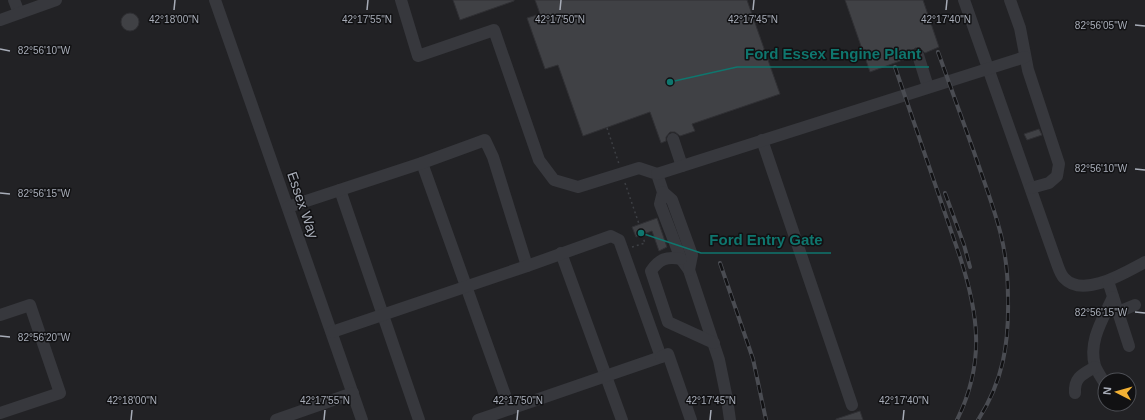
<svg xmlns="http://www.w3.org/2000/svg" width="1145" height="420" viewBox="0 0 1145 420" font-family="Helvetica,sans-serif">
<style>
.built{fill:#222225;fill-rule:evenodd}
.building{fill:#404145;stroke:#303034}
.lines{fill:none;stroke-linecap:round;stroke-linejoin:round}
.path{stroke:#3d3f44;stroke-width:1.5;stroke-dasharray:2 3;stroke-linecap:butt}
.minor{stroke:#37383d;stroke-width:12}
.rail-casing{stroke:#4a4c52;stroke-width:4}
.rail{stroke:#111113;stroke-width:2.5;stroke-dasharray:8;stroke-linecap:butt}
.ticks{fill:none;stroke:#a8adb8;stroke-width:1.5}
.labels{text-anchor:middle;dominant-baseline:central;stroke-width:3;stroke-linejoin:round;paint-order:stroke}
.street-label{font-size:14px;fill:#a8adb8;stroke:#111113}
.ticks-label{font-size:10px;text-anchor:middle;fill:#a8adb8;stroke:#111113;stroke-width:3;stroke-linejoin:round;paint-order:stroke}
.leader{fill:none;stroke:#0f766e;stroke-width:1.5}
.callout-dot{fill:#0f766e;stroke:#111113;stroke-width:1.5}
.callout-label{font-size:15px;text-anchor:middle;font-weight:bold;fill:#0f766e;stroke:#111113;stroke-width:3;stroke-linejoin:round;paint-order:stroke}
</style>
<rect width="100%" height="100%" fill="#161618"/>
<path class="built" d="M0,0H1145V420H0ZM1105,380H1129V404H1105Z"/>
<g class="building">
<path d="M453,0H514V1L460,20Z"/>
<path d="M535,0H747L780,94L692,124L695,131L680,136L675,132H670L666,137V141L661,143L650,112L583,136L558,65L545,69L527,18L540,14Z"/>
<path d="M845,0H923L939,47L925,53L920,48H915L911,53V57L870,72Z"/>
<circle cx="130" cy="22" r="9"/>
<path d="M1039,129L1042,135L1027,140L1024,134Z"/>
<path d="M657,218L667,247L659,251L652,231L636,237L632,227Z"/>
<path d="M860,411L863,420H836V419Z"/>
</g>
<g class="lines">
<g class="path">
<path d="M607,128L619,164"/>
<path d="M625,183L639,224"/>
<path d="M632,247L645,243L642,235"/>
</g>
<g class="minor">
<path d="M14,0L19,13"/>
<path d="M215,0L362,420"/>
<path d="M401,0L418,56L494,30L539,160L554,180L578,187L639,168L657,174L663,192L660,204L681,259L689,270L719,360L727,399L730,420"/>
<path d="M964,0L1056,261C1058,266 1060,274 1064,278C1083,299 1126,272 1145,262"/>
<path d="M1010,0L1020,28L1028,70L1059,164L1057,176L1049,183L1031,188"/>
<path d="M0,20L56,0"/>
<path d="M918,55L928,87"/>
<path d="M673,139L682,166"/>
<path d="M762,140L852,405"/>
<path d="M422,163L510,409"/>
<path d="M657,174L1025,57"/>
<path d="M340,190L419,420"/>
<path d="M663,192L672,200L692,255L689,270"/>
<path d="M288,207L422,163L485,140L493,157L527,266"/>
<path d="M561,253L622,420"/>
<path d="M681,259C667,256 659,259 651,271L668,322L714,343"/>
<path d="M1108,281L1129,346"/>
<path d="M1118,312L1135,305"/>
<path d="M0,315L30,305L60,393L0,413"/>
<path d="M332,332L527,266L611,236L619,240L661,357L478,420"/>
<path d="M661,357L668,354L691,420"/>
<path d="M1104,382C1101,377 1097,371 1095,366C1088,341 1103,319 1113,297"/>
<path d="M1075,393C1074,377 1083,374 1095,367"/>
<path d="M276,420L353,393"/>
</g>
<g class="rail-casing">
<g id="rail">
<path d="M938,52C950,85 962,119 974,152C983,179 994,207 1001,235C1006,256 1008,277 1008,299C1009,344 1003,381 978,420"/>
<path d="M895,67L960,257C979,315 985,363 957,420"/>
<path d="M945,193L964,245L970,267"/>
<path d="M720,263L753,359L766,420"/>
</g>
</g>
<use href="#rail" class="rail"/>
</g>
<path class="ticks" d="M174,10L175,0M367,10L368,0M560,10L561,0M753,10L754,0M946,10L947,0M1135,25L1145,26M0,49L10,51M1135,169L1145,170M0,193L10,194M1135,312L1145,313M0,336L10,337M131,420L132,410M324,420L325,410M517,420L518,410M710,420L711,410M903,420L904,410"/>
<g class="labels">
<g class="street-label">
<text transform="translate(303 205) rotate(71)">Essex Way</text>
</g>
</g>
<g class="ticks-label">
<text x="174" y="23">42°18'00"N</text>
<text x="367" y="23">42°17'55"N</text>
<text x="560" y="23">42°17'50"N</text>
<text x="753" y="23">42°17'45"N</text>
<text x="946" y="23">42°17'40"N</text>
<text x="1101" y="29">82°56'05"W</text>
<text x="44" y="54">82°56'10"W</text>
<text x="1101" y="172">82°56'10"W</text>
<text x="44" y="197">82°56'15"W</text>
<text x="1101" y="316">82°56'15"W</text>
<text x="44" y="341">82°56'20"W</text>
<text x="132" y="404">42°18'00"N</text>
<text x="325" y="404">42°17'55"N</text>
<text x="518" y="404">42°17'50"N</text>
<text x="711" y="404">42°17'45"N</text>
<text x="904" y="404">42°17'40"N</text>
</g>
<path class="leader" d="M670 82L737 67H929M641 233L701 253H831"/>
<g class="callout-dot">
<circle cx="670" cy="82" r="4"/>
<circle cx="641" cy="233" r="4"/>
</g>
<g class="callout-label">
<text x="833" y="59">Ford Essex Engine Plant</text>
<text x="766" y="245">Ford Entry Gate</text>
</g>
<g transform="translate(1117 392) rotate(276)"><circle r="19" fill="#111113" stroke="#4d4f55"/>
<path d="M0-3L7 15L0 10L-7 15Z" fill="#f2b134"/>
<text y="-6" font-size="11" font-weight="bold" text-anchor="middle" fill="#a8adb8">N</text>
</g>
</svg>
